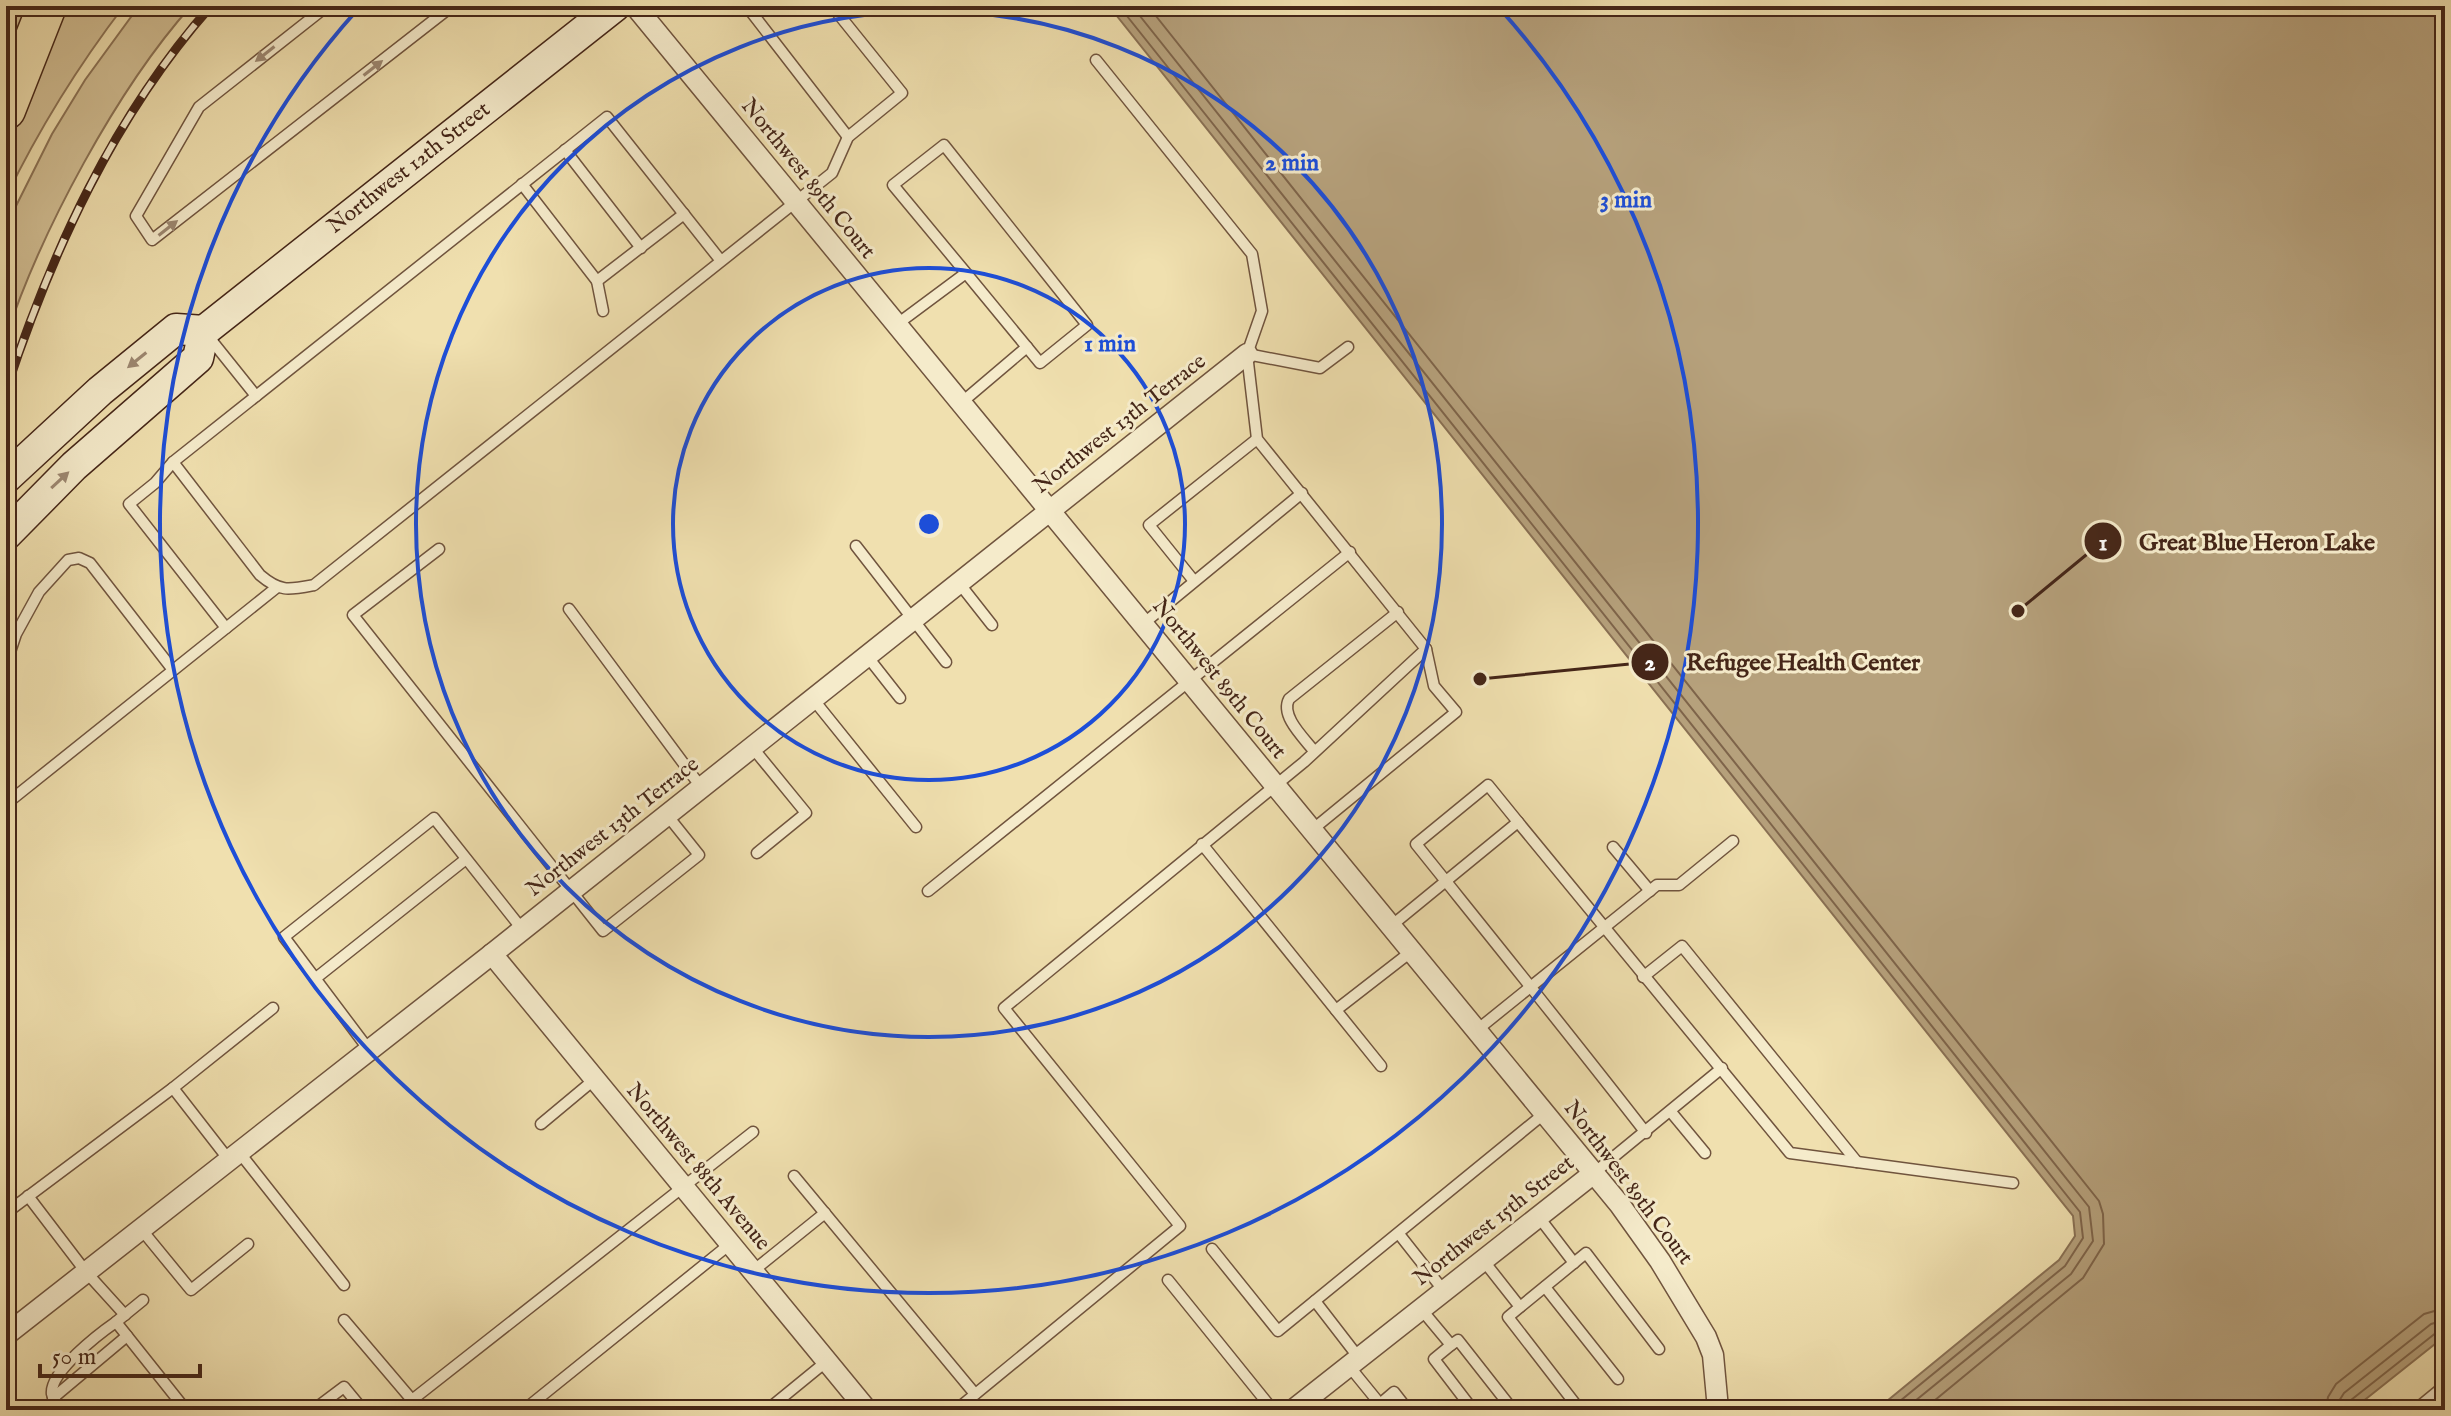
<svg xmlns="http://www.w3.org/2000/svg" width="2451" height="1416" viewBox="0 0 2451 1416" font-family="'IM FELL English',serif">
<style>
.green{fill:#d3c095;stroke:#8c7356;stroke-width:2}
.water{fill:#b6a17c;stroke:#897054;stroke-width:2}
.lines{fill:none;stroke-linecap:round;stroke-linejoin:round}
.shore{stroke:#7e644a;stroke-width:2}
.service-casing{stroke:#70543e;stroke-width:13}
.minor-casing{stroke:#70543e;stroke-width:23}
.secondary-casing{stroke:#452618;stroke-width:33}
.motorway-casing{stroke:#452618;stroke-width:41}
.service{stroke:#f5ebcb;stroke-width:10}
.minor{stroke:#f5ebcb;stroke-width:20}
.secondary{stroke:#f5ebcb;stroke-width:30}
.motorway{stroke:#f0e0af;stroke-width:38}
.rail-casing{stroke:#452618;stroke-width:9}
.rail{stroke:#f5ebcb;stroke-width:6;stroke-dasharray:18;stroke-linecap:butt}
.oneway{fill:#9d8872}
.ring{fill:none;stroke:#1d4ed8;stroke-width:4}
.labels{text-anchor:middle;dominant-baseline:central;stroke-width:6;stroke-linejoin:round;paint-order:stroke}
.street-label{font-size:22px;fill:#452618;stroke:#f5ebcb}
.centre{fill:#1d4ed8;stroke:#f5ebcb;stroke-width:4}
.ring-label{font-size:24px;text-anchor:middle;font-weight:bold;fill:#1d4ed8;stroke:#f5ebcb;stroke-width:6;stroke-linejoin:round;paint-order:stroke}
.leader{fill:none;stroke:#452618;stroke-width:3}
.callout-dot{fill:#452618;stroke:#f5ebcb;stroke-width:3}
.mark-label{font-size:24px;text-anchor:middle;font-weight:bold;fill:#fff}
.callout-label{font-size:24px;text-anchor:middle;font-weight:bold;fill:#452618;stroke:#f5ebcb;stroke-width:6;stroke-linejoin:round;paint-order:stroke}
</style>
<rect width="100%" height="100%" fill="#f0e0af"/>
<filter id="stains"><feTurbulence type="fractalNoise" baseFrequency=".0025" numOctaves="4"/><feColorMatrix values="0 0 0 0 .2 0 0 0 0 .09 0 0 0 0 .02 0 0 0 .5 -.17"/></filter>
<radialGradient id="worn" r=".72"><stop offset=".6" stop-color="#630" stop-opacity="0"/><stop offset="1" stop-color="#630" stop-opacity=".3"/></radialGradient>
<g class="green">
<path d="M6,6H37L6,87Z"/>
<path d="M61,6H124C78,66 39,129 6,197V150Z"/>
<path d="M139,6H191C117,89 41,231 6,337V226L52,134L85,80Z"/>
</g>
<path class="water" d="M1109,6H2445V1336L2352,1410H1876L2059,1260L2075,1236L2073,1216Z"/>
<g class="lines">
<g class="shore">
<path d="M1119,6L2080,1212L2083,1238L2065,1266L1889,1410"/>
<path d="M1132,6L2089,1207L2093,1241L2071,1274L1904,1410"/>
<path d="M1148,6L2099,1201L2103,1214L2104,1244L2083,1278L1923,1410"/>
<path d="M2326,1410L2328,1397L2336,1384L2424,1314L2445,1308"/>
<path d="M2338,1410L2339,1401L2344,1393L2431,1324L2445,1320"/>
<path d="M2348,1410L2351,1400L2437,1332L2445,1330"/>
</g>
<g class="service-casing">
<g id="service">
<path d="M327,6L199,107L136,216L152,240L452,6"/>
<path d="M761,6L752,13L848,137"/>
<path d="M565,150L641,248"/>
<path d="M522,184L597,281L684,214"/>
<path d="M721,261L607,117L173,462L260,575C280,592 288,590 314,585L832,173L848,137L902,93L832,6"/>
<path d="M597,281L603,311"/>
<path d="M896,325L966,273L1040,363L1087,325L944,145L893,185L966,273"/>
<path d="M208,336L256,396"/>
<path d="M1247,354L1320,368L1348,347"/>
<path d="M961,403L1027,347"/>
<path d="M173,462L155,483L129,504L226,628"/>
<path d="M856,546L946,662"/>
<path d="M439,549L353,615L603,931L699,855L667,815"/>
<path d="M1194,581L1149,525L1257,439"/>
<path d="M959,583L992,625"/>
<path d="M569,609L701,787"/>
<path d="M1143,624L1302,493"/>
<path d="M867,656L900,698"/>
<path d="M6,664L16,634L39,592L68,560L79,558L90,563L173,670"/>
<path d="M813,699L916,827"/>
<path d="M752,747L806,813L757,853"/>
<path d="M1314,751C1304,738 1280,716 1289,699L1398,612"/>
<path d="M6,804L276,588"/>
<path d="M1518,822L1790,1153L2013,1183"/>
<path d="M1312,830L1456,712L1434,686L1426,649"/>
<path d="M1202,844L1381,1066"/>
<path d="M1613,847L1650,891"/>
<path d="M928,891L1350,552"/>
<path d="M1391,926L1518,822L1488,785L1416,844C1493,940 1570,1035 1646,1133"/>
<path d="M1643,977L1682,946L1857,1162"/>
<path d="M316,978L466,859"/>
<path d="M1336,1010L1412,951"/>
<path d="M1477,1030L1657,885H1679L1733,841"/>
<path d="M369,1050L284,937L434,818L522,929"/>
<path d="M1671,1112L1705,1153"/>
<path d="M541,1124L595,1079"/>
<path d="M239,1152L344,1285"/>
<path d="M229,1160L173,1088L273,1008"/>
<path d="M1594,1173L1722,1068"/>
<path d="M794,1176L975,1394"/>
<path d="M28,1196L86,1272L125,1315"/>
<path d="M6,1213L173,1088"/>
<path d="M1538,1216L1574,1263"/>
<path d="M141,1229L191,1290L248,1244"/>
<path d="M1399,1234L1444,1291"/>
<path d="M1212,1249L1278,1331L1545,1113"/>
<path d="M1483,1260L1520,1307L1508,1317L1580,1410"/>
<path d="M753,1271L825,1213"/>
<path d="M1168,1280L1273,1410"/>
<path d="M1545,1287L1618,1379"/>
<path d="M143,1300L116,1322L186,1410"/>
<path d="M1315,1301L1359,1358"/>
<path d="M1520,1307L1586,1253L1659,1349"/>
<path d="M1421,1309L1451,1345L1434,1359L1473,1410"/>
<path d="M344,1320L412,1400L753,1132"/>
<path d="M1451,1345L1458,1340L1513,1410"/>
<path d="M1349,1366L1380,1404L1372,1410"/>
<path d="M53,1398L127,1336"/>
<path d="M1380,1404L1394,1392L1408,1410"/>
<path d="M316,1408L344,1387L363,1410"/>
<path d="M63,1410C59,1405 53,1400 52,1394C49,1372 100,1333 116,1322"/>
<path d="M524,1410L730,1244"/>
<path d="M767,1410L827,1361"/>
<path d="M956,1410L1180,1226L1004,1008L1304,762L1426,649L1257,439L1247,354L1262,311L1252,254L1096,60"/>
<path d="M2415,1410L2443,1387"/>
</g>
</g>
<g class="minor-casing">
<g id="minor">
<path d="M635,6L1620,1205L1660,1261L1706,1337L1713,1355L1718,1409"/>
<path d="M492,954L867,1410"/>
<path d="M6,1335L492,954L1247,354"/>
<path d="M1293,1410L1594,1173"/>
</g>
</g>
<g class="secondary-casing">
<g id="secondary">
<path d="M6,478L100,391L176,329L204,331"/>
<path d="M6,535L74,466L198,358L204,331L615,6"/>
</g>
</g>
<g class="motorway-casing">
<path id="motorway" d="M6,110L47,6"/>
</g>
<use href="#service" class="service"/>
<use href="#minor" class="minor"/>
<use href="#secondary" class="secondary"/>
<use href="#motorway" class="motorway"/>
<g class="rail-casing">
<path id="rail" d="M6,390C52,252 113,117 211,6"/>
</g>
<use href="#rail" class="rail"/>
</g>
<defs><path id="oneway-solid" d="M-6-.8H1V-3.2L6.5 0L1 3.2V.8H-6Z" transform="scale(2)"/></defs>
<g class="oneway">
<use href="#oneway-solid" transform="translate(265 54) rotate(142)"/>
<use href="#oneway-solid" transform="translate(373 68) rotate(-38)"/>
<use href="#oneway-solid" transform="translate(168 228) rotate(-38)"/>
<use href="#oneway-solid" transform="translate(137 360) rotate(141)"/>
<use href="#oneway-solid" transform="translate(60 480) rotate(-43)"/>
</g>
<g class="ring">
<circle cx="929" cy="524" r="256"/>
<circle cx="929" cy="524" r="513"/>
<path d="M1500 9A769 769 0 1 1 358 9"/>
</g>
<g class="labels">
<g class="street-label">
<text transform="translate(409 168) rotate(-38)">Northwest 12th Street</text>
<text transform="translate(808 179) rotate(51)">Northwest 89th Court</text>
<text transform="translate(1120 424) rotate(-38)">Northwest 13th Terrace</text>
<text transform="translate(1219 679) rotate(51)">Northwest 89th Court</text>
<text transform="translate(613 827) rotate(-38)">Northwest 13th Terrace</text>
<text transform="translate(698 1167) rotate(50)">Northwest 88th Avenue</text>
<text transform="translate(1628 1183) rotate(53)">Northwest 89th Court</text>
<text transform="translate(1494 1221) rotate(-38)">Northwest 15th Street</text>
</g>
</g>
<circle cx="929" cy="524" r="12" class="centre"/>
<g class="ring-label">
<text x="1292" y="170">2 min</text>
<text x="1626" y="207">3 min</text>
<text x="1110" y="351">1 min</text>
</g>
<path class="leader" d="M2018 611L2103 541M1480 679L1650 662"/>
<g class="callout-dot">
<circle cx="2018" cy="611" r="8"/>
<circle cx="1480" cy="679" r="8"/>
<circle cx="2103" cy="541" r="20"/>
<circle cx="1650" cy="662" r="20"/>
</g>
<g class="mark-label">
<text x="2103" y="550">1</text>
<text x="1650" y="670">2</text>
</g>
<g class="callout-label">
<text x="2257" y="550">Great Blue Heron Lake</text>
<text x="1803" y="670">Refugee Health Center</text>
</g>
<rect width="2451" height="1416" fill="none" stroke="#f0e0af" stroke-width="32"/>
<rect x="8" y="8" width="2435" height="1400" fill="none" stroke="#452618" stroke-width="4"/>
<rect x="16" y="16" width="2419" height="1384" fill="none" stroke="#452618" stroke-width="2"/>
<path d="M40 1364v12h160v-12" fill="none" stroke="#452618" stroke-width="4"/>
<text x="52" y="1364" font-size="24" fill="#452618" stroke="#f5ebcb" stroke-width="6" paint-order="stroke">50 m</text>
<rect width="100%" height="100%" filter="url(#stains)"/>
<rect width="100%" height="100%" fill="url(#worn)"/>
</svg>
